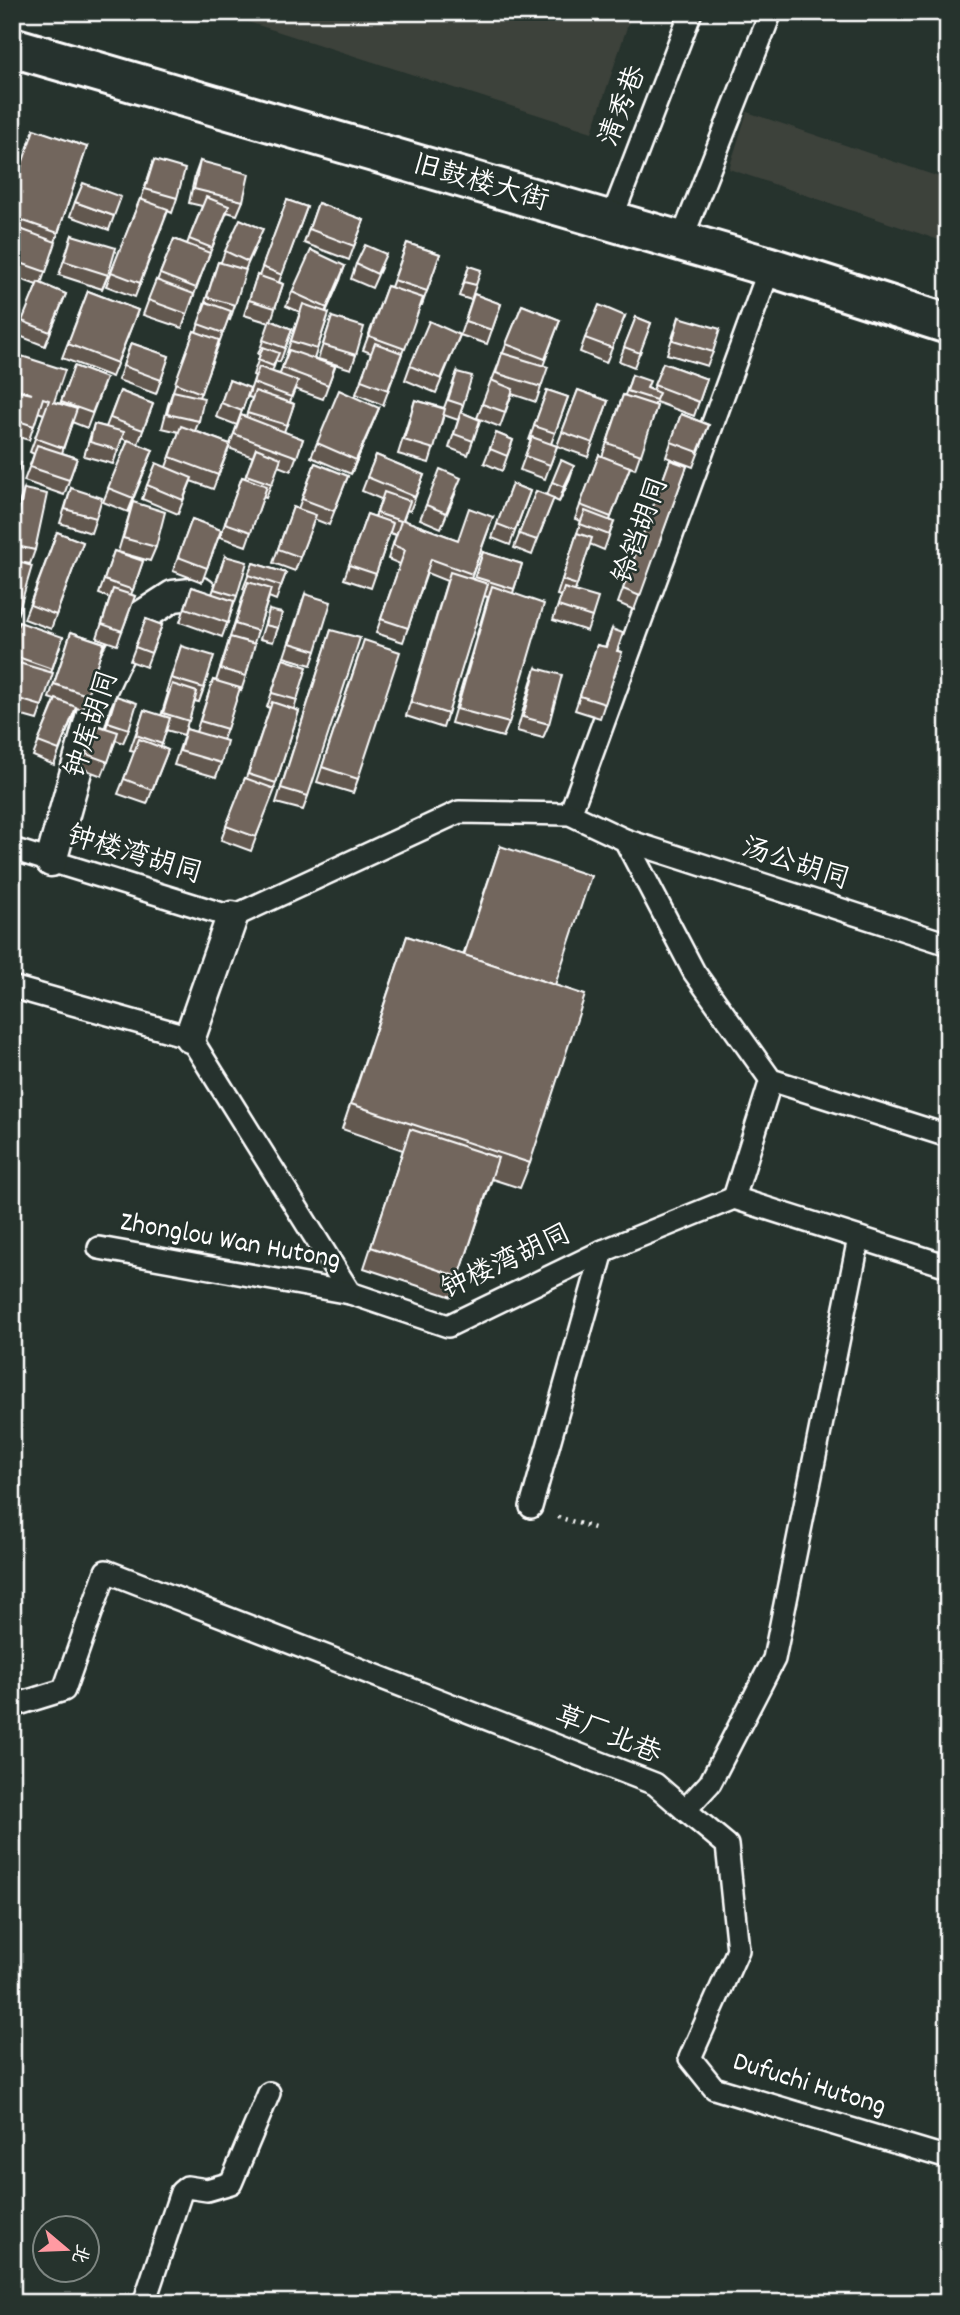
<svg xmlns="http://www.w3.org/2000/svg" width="960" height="2315" viewBox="0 0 960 2315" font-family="Dekko,'LXGW WenKai TC',sans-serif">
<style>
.built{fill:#3d423b}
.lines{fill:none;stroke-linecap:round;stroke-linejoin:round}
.service-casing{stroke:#fff;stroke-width:26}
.pedestrian-casing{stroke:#fff;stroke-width:35}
.secondary-casing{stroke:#fff;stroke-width:44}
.path{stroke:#fff;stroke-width:4.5;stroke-dasharray:2 5;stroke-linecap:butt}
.service{stroke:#26332d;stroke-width:21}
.pedestrian{stroke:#26332d;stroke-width:30}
.secondary{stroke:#26332d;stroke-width:38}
.wall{fill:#625850;stroke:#fff;stroke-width:2}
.shaded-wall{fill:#504741;stroke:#fff;stroke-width:2}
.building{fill:#72665d;stroke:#fff;stroke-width:2}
.labels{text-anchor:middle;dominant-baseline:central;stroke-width:5;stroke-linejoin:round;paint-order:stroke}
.street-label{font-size:28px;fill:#fff;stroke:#26332d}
</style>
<rect width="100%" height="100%" fill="#26332d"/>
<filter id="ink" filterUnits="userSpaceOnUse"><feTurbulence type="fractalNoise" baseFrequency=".0143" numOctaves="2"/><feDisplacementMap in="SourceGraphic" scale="14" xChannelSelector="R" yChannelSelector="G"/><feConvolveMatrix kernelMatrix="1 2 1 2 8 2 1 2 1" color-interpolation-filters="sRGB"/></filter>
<g filter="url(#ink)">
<g class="built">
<path d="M217,12H632L592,132Z"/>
<path d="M747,112L948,180V243L729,169Z"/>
</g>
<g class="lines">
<g class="service-casing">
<g id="service">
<path d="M610,223L691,12"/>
<path d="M681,241L771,12"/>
<path d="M570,814L770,267"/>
<path d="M625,840L948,944"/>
<path d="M12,849L232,917L459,812L570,814L625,840L694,972L771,1080L948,1136"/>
<path d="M12,987L190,1037L350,1293L448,1326L603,1251L734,1198L948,1266"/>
<path d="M734,1198L771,1080"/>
<path d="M99,1248L350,1293"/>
<path d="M531,1507L603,1251"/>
<path d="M12,1706L64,1690L106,1571L655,1784L685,1810L710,1783L774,1659L859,1238"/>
<path d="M685,1810L727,1845L738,1950L690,2058L714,2088L948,2158"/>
<path d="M144,2303L181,2192L187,2187L207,2190L231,2183L269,2093"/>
</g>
</g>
<g class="pedestrian-casing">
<g id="pedestrian">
<path d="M51,861L95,703L113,664L139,618L173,596L201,593"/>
<path d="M190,1037L232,917"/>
</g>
</g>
<g class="secondary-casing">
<path id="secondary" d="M12,47L770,267L948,324"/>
</g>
<path class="path" d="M558,1517L597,1529"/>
<use href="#service" class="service"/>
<use href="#pedestrian" class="pedestrian"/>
<use href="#secondary" class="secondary"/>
</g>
<g class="wall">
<path d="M87,147L41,284L66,294L45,346L17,335L37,285L12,276V193Z"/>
<path d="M154,160L177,198L172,213L168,211L135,297L106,286L140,199H141Z"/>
<path d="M200,161L243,201L237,215L227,212L206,262L182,328L143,315L156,280L157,281L174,239L187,244L202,206L189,203L195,175Z"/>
<path d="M287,200L307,207L279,282L283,284L271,321L292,329L280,362L276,361L272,372L280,374L300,312L286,306L292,292L340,280L326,312L329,313L314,359L335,366L323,399L295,389L290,402L294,404L284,432L303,439L291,471L278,466L266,498L263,497L246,546L220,537L242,477L245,478L253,457L229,448L213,489L191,481L178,514L142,499L147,485L166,467L179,432L162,428L168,405L194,331L196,332L203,311H202L218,262H221L225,251L257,243L245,270L235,305L230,320L228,319L199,397V421L195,431L230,444L237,425L216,417L229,380L250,388L238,422L246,417L252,398L248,397L255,376L253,375L260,355L258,354L270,323L244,315L257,275L259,276Z"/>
<path d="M75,202L114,216L109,230L70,216Z"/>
<path d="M318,203L364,220L349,260L304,243Z"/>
<path d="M72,235L108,275L102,289L59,275Z"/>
<path d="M407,243L440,254L422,305H420L383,405L356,394L371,353L363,350L387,286L391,287Z"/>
<path d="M356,264L381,268L372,288L351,279Z"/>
<path d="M469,266L476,285L471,300L459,296Z"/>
<path d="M88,291L138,310L112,377L62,358Z"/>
<path d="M474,294L501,304L487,344L460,335Z"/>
<path d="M522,305L560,320L543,366L541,387L536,402L512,394L500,427L477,418Z"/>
<path d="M625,316L606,363L580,352L585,338Z"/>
<path d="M332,317L356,355L351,369L318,359Z"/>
<path d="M636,317L651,323L634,367L619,361Z"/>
<path d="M679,317L713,352L707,366L667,354Z"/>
<path d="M460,335L436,393L405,380L410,366Z"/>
<path d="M131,343L169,356L156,394L118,380Z"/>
<path d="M12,353L54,402L60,404L74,366L106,378L87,428L72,422L62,453L77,458L64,495L24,481L34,454L30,452L44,414L38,412L29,440L12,435Z"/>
<path d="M663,363L707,379L694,416L656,402L654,406H657L635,469L627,466L630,467L610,520L614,522L604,550L590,544L575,591L592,617L587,631L553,620L561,596L557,595L581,521L575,519L599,455L602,457L623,395H625L632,375L647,388L653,390Z"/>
<path d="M457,372L463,405L458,420L444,415L429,463L398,454L415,400L444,408Z"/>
<path d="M547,390L568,397L551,444L557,446L545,479L520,470L531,440H529Z"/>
<path d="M578,390L608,401L588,457L557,446Z"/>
<path d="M120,391L153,404L138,444L153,450L128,512L103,502L128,441L122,438L113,464L84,456L94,424L106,427Z"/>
<path d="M379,408L351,474L311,457L317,443Z"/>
<path d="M461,412L480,420L468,455L449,448Z"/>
<path d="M681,414L709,425L693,467L666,457Z"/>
<path d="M496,433L513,440L502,471L484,463Z"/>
<path d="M376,455L424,475L410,511L407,510L403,520L458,540L493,517L471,579H474L483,552L522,564L513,593L509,723L503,737L451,723L488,597L484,596L443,728L406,716L447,581L427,573L403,642L376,633L400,564L388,559L396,535L390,533L371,588L344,579L367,514L375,517L381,499L362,491Z"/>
<path d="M670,460L687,466L634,610L618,603Z"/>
<path d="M315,463L348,476L329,525L314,519L295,571L273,563L293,507L298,509Z"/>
<path d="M569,481L559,502L553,499L532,555L514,548L536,491L547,495L552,482Z"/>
<path d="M512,484L530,491L510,545L492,538Z"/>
<path d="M71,488L96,518L91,533L60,523Z"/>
<path d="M24,489L35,550L30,564L15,561L19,610L14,624L12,623V533L19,503Z"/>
<path d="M456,492L441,528L420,519L426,505Z"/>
<path d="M133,502L156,547L150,561L118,552Z"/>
<path d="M192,519L221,530L202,582L173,571Z"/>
<path d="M57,532L83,542L51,629L24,619Z"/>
<path d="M114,551L143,561L131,595L135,596L117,645L97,638L110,598L99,594Z"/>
<path d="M225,556L237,596L222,637L180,622L192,587L212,594Z"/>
<path d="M253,563L286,573L276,600L269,597L254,643L246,676L241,691L239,690L223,740L221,763L216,777L174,765L186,729L196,732L213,680L216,681L245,590L243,589Z"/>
<path d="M305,594L316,651L311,665L284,657Z"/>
<path d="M269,610L278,628L273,642L260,639Z"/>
<path d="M146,619L162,625L146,667L130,661Z"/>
<path d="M612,629L617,651L622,652L600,718L575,710L597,645L605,647Z"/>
<path d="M331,630L308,796L303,810L276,803Z"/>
<path d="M71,632L104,643L82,709L76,708L54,765L33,756L55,700L49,698Z"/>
<path d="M63,637L51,673L42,706L37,720L12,713V640Z"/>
<path d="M181,646L204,688L199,702L194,701L184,735L166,730L161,747L168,750L147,804L118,794L135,751L130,750L144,710L161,716L168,693L166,692Z"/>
<path d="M359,654L358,779L353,793L317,782Z"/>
<path d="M283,659L297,700L294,709L299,711L274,789L251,851L221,840L245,778H246L270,708L267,707Z"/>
<path d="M536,668L549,724L543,738L517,731L531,682Z"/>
<path d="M116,696L129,729L123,743L116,740L102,776L81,768L96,725L106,728Z"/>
<path d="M500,846L555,985L530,1163L520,1188L492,1179L452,1297L364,1268L403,1150L342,1129L407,936L463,955Z"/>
</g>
<g class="shaded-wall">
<path d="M345,266L340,280L321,322Z"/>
<path d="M379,408L373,422L351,474L356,460Z"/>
<path d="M574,466L569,481L559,502L564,487Z"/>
</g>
<g class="building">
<path d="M12,126L18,127L12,143Z"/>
<path d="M34,129L87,147L58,233L12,217V194Z"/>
<path d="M154,160L185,169L177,198L145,189Z"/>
<path d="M200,161L249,174L243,201L194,189Z"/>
<path d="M83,183L121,197L114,216L75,202Z"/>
<path d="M206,197L229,206L212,248L189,239Z"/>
<path d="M140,199L168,209L140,283L111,272Z"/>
<path d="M287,200L307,207L282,275L262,267Z"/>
<path d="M318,203L364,220L354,246L309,229Z"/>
<path d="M240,219L263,229L248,262L225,251Z"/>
<path d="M12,226L56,242L46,272L12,260Z"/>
<path d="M72,235L116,248L108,275L64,261Z"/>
<path d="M174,239L210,253L196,288L160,274Z"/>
<path d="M407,243L440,254L427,291L394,280Z"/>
<path d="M365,245L386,254L377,274L356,264Z"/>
<path d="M311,250L345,266L327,308L292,292Z"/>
<path d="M218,262L246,270L235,305L207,297Z"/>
<path d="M469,266L481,270L476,285L464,282Z"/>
<path d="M257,275L283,284L275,308L249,300Z"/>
<path d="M156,280L194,294L187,314L148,300Z"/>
<path d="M38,282L66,294L50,332L22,321Z"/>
<path d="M387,286L423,298L405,349L369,336Z"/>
<path d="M88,291L138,310L117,363L68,344Z"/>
<path d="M474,294L501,304L492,330L465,321Z"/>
<path d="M206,302L231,311L223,333L198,324Z"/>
<path d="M303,304L329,313L317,349L291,341Z"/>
<path d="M522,305L560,320L545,359L506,344Z"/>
<path d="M599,305L625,316L612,348L585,338Z"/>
<path d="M332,317L364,327L356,355L323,345Z"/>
<path d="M636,317L651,323L640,353L624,347Z"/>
<path d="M679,317L720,329L713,352L673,340Z"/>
<path d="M270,320L292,329L285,348L263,340Z"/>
<path d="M429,321L460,335L441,379L410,366Z"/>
<path d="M194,331L219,340L201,393L175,383Z"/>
<path d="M131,343L169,356L161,380L123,366Z"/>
<path d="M375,343L402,353L388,390L361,380Z"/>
<path d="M263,347L279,353L273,366L258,360Z"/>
<path d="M289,350L335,366L328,385L282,368Z"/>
<path d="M12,353L65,370L54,402L77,409L63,448L35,438L49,400L43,398L34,426L12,419V406L17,391L32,394L12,387Z"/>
<path d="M502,353L548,367L541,387L496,373Z"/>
<path d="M663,363L707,379L699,402L654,385Z"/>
<path d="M74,366L106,378L92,413L61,402Z"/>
<path d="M259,367L298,381L291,397L253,383Z"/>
<path d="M457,372L472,376L463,405L448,400Z"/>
<path d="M632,375L650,381L647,388L659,393L656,400L627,391Z"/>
<path d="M229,380L250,388L242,411L221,403Z"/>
<path d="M491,380L513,389L505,412L482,404Z"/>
<path d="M339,390L379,408L356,460L317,443Z"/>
<path d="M547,390L568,397L555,433L534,426Z"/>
<path d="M578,390L608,401L593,443L562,432Z"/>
<path d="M120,391L153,404L143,430L110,418Z"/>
<path d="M173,391L204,398L199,421L167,414Z"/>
<path d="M255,391L294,404L287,425L247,413Z"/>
<path d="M623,395L657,406L641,455L607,443Z"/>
<path d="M415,400L445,409L434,449L404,440Z"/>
<path d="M461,412L480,420L473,441L454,434Z"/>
<path d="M681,414L709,425L698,452L671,442Z"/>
<path d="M241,415L303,439L297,457L234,434Z"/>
<path d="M94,424L124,432L118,450L90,442Z"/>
<path d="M181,426L230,444L218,475L170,457Z"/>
<path d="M496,433L513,440L507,456L490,449Z"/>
<path d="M532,437L557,446L550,465L525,456Z"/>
<path d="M128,440L153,450L133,498L108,488Z"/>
<path d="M37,445L77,458L69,480L30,467Z"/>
<path d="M256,448L281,458L272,484L246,475Z"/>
<path d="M376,455L424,475L415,497L367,477Z"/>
<path d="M599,455L630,467L611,517L580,505Z"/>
<path d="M12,460L21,463L12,491Z"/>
<path d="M561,460L574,466L564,487L552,482Z"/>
<path d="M670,460L687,466L640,596L623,589Z"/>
<path d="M156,463L192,478L183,500L147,485Z"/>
<path d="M315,463L348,476L334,511L302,499Z"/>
<path d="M440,469L461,478L446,513L426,505Z"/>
<path d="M242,477L267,486L251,532L225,523Z"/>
<path d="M512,484L530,491L515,531L497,524Z"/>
<path d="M71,488L102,498L96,518L65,509Z"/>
<path d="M24,489L47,494L35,550L12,545Z"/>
<path d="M536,491L554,498L537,540L519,534Z"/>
<path d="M384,492L410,501L403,520L458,540L469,508L493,517L472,574L431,559L408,628L381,619L405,550L393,545L401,521L377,513Z"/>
<path d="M133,502L165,512L156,547L123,538Z"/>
<path d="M293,507L316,515L300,557L278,549Z"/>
<path d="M585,511L614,522L609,535L580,524Z"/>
<path d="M367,514L393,523L376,574L349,565Z"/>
<path d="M192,519L221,530L207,568L178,557Z"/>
<path d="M57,532L83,542L56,615L30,605Z"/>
<path d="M577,533L592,538L577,585L562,580Z"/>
<path d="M114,551L143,561L133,590L104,580Z"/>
<path d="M483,552L522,564L514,589L475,577Z"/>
<path d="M225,556L247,562L237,596L214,589Z"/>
<path d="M12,560L32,566L19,610L12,607Z"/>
<path d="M253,563L286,573L281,586L248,575Z"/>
<path d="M450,572L488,584L448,714L411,702Z"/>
<path d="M248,582L271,589L258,631L235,624Z"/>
<path d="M492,586L544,604L509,723L457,709Z"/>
<path d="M192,587L234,601L228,623L185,608Z"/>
<path d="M564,588L598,598L592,617L558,606Z"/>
<path d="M113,589L135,596L122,631L102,624Z"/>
<path d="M305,594L331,602L316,651L290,643Z"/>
<path d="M269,610L282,613L278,628L265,625Z"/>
<path d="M146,619L162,625L151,653L135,647Z"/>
<path d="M19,622L63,637L52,669L12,655V640Z"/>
<path d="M612,629L623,633L617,651L622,652L605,704L580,696L597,645L606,647Z"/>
<path d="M331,630L360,638L308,796L281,788Z"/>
<path d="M71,632L104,643L87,695L54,684Z"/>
<path d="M230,637L255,644L246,676L221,669Z"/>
<path d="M364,640L400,652L358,779L322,767Z"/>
<path d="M181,646L214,656L204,688L171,678Z"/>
<path d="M283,659L307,667L297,700L272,693Z"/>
<path d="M12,661L53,673L42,706L12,697Z"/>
<path d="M536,668L562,675L549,724L523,717Z"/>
<path d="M213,680L240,688L227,729L200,721Z"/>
<path d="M172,684L197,692L189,721L163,713Z"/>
<path d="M116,696L137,703L129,729L108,722Z"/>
<path d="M56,699L76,707L59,750L38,742Z"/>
<path d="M272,702L299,711L276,783L248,774Z"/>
<path d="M144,710L170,718L162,744L136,735Z"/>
<path d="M96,725L118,732L108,762L86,754Z"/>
<path d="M186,729L227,741L221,763L180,751Z"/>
<path d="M139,739L168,750L152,790L124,779Z"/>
<path d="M245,778L275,789L256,837L226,826Z"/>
<path d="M500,846L591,876L555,985L464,955Z"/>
<path d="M407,936L585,995L530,1163L351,1104Z"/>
<path d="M410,1129L498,1158L459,1277L371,1247Z"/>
</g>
</g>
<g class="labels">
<g class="street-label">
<text transform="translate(625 107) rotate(-69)">清秀巷</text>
<text transform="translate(480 185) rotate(16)">旧鼓楼大街</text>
<text transform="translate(643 531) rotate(-70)">铃铛胡同</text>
<text transform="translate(94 725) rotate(-71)">钟库胡同</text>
<text transform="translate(134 857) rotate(17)">钟楼湾胡同</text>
<text transform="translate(795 866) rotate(18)">汤公胡同</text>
<text transform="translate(230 1243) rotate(10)">Zhonglou Wan Hutong</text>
<text transform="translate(507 1264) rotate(-25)">钟楼湾胡同</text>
<text transform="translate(607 1737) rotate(22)">草厂北巷</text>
<text transform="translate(809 2086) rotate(17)">Dufuchi Hutong</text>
</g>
</g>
<rect width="960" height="2315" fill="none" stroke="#26332d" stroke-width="42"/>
<rect x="21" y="21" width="918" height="2273" fill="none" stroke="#fff" stroke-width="2.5" filter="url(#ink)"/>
<g transform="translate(66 2249) rotate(109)"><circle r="33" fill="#26332d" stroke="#7d8581" stroke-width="2"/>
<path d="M0-5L12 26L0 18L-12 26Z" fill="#ff9aa2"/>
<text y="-10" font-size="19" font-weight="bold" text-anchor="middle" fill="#ffffff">北</text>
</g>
</svg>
